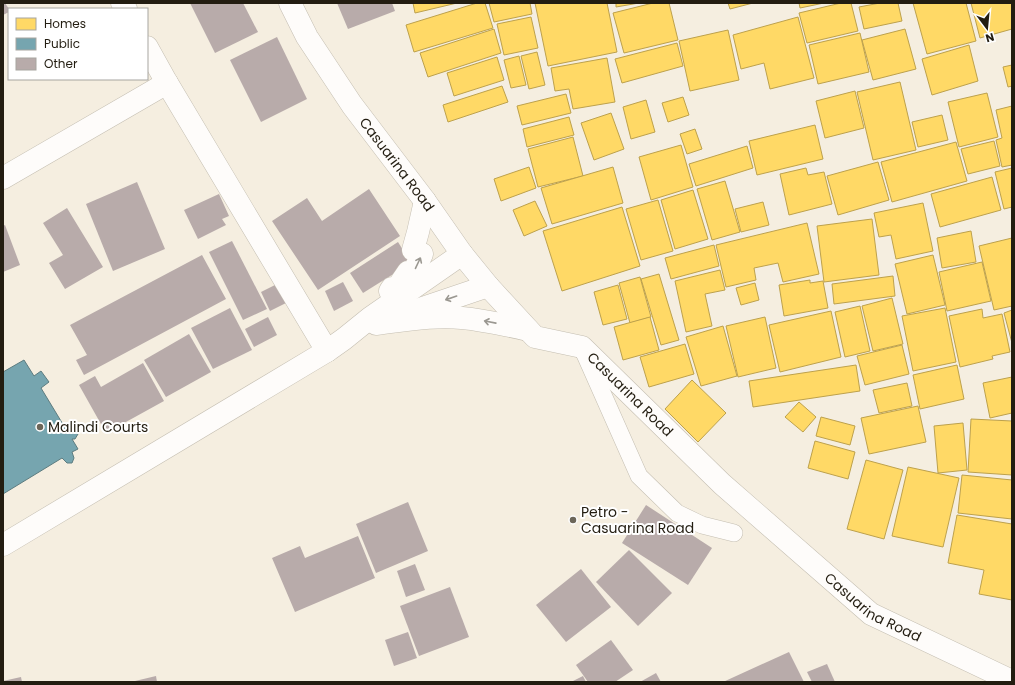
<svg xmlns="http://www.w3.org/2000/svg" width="1015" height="685" viewBox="0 0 1015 685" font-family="Poppins,sans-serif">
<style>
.homes{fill:#ffd966;stroke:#bda14c}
.public{fill:#76a5af;stroke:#5d7c80}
.building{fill:#b8abaa}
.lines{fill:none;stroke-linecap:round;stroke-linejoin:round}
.service-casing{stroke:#c4beb1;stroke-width:18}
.minor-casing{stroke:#c4beb1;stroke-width:23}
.tertiary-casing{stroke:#c4beb1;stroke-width:23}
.service{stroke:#fefcfa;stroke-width:17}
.minor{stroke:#fefcfa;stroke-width:22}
.tertiary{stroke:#fefcfa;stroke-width:22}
.oneway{stroke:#9b9891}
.poi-dot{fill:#6c6659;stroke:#fff;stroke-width:1.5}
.labels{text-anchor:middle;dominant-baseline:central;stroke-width:4;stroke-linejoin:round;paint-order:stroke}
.street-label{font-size:14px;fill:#231d11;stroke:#fff}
.poi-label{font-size:14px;fill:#231d11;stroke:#fff;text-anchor:start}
</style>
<rect width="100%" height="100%" fill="#f5eee0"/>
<g class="homes">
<path d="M413,3H457L415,13Z"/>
<path d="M477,3H485L493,28L414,52L406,25Z"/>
<path d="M489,3H530L532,14L494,22Z"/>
<path d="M535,3H609H607L617,52L548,66Z"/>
<path d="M616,3H639L616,7Z"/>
<path d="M653,3H669L678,40L624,53L613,13Z"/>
<path d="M728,3H753L730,9Z"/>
<path d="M799,3H824L800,8Z"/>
<path d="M841,3H851L858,31L807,43L799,13Z"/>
<path d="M880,3H898L902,21L864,29L859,7Z"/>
<path d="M913,3H966L976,41L927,54Z"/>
<path d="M971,3H1012V29L980,38Z"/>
<path d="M531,17L538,48L504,55L497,24Z"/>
<path d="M798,17L814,78L770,89L764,63L741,69L733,35Z"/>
<path d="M494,29L501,53L428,77L420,53Z"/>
<path d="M905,29L916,69L873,80L862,40Z"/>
<path d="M728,30L739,80L690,91L679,41Z"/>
<path d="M860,33L869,72L818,84L809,45Z"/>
<path d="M677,43L683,66L622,83L615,59Z"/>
<path d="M969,45L978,81L932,95L922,59Z"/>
<path d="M537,52L545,85L529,89L521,56Z"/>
<path d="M519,56L526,85L511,88L504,60Z"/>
<path d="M497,57L504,80L454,96L447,73Z"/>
<path d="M607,58L615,102L573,109L569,89L555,91L551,68Z"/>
<path d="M1012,65V86L1008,87L1003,67Z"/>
<path d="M900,82L916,150L873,160L857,92Z"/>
<path d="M502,86L508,102L448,122L443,105Z"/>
<path d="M855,91L864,128L825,138L816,101Z"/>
<path d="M987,93L998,137L959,147L948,102Z"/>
<path d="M566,94L571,113L522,125L517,106Z"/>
<path d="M683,97L689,115L668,122L662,103Z"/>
<path d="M646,100L655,132L631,139L623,107Z"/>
<path d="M1012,106V165L1002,167L996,140L1002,138L996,110Z"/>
<path d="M611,113L624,149L594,160L581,123Z"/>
<path d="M942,115L948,140L918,147L912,122Z"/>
<path d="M569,117L574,135L527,147L523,129Z"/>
<path d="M815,125L823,159L757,175L749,141Z"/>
<path d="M695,129L702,149L687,154L680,134Z"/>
<path d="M573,137L583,176L538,187L528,149Z"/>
<path d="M994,141L1000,166L968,174L961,149Z"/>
<path d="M956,142L967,181L892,202L881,162Z"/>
<path d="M681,145L693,187L651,200L639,157Z"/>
<path d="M747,146L753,168L696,186L689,164Z"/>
<path d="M878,162L889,200L838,215L827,176Z"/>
<path d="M529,167L536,188L501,201L494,179Z"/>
<path d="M613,167L623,203L552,224L541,188Z"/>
<path d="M806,168L808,175L824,172L832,204L789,215L780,174Z"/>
<path d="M1012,168V207L1004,209L995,172Z"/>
<path d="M992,177L1001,210L940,227L931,194Z"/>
<path d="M725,181L740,232L712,240L697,189Z"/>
<path d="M693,190L708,239L675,249L661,200Z"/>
<path d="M658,200L673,251L641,260L626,209Z"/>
<path d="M535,201L547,226L524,236L513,210Z"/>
<path d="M763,202L769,225L741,232L735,209Z"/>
<path d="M923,203L933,251L896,259L891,235L879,237L874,213Z"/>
<path d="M622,207L640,266L562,291L543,231Z"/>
<path d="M872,219L879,275L824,282L817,226Z"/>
<path d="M807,223L819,274L783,282L778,263L754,268L756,280L726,287L716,245Z"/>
<path d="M971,231L976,262L942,268L937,238Z"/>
<path d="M1012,238V306L994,310L979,246Z"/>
<path d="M714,245L719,266L671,279L665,258Z"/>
<path d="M933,255L945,305L907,314L895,264Z"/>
<path d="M982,262L991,301L947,311L939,272Z"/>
<path d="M720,270L725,290L705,294L712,326L686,332L675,281Z"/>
<path d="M659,274L679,340L661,345L641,279Z"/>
<path d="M893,276L895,296L834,304L832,284Z"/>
<path d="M640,277L651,317L630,323L619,283Z"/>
<path d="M810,280V283L823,281L828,308L784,316L779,285Z"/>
<path d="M755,283L759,300L741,305L736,288Z"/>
<path d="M618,285L627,319L603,325L594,292Z"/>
<path d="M892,298L903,344L873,351L862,306Z"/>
<path d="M860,306L870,351L845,357L835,312Z"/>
<path d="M945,308L956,362L913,371L902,316Z"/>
<path d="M982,309L983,318L1002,314L1010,352L992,356L993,359L960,367L949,316Z"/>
<path d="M1012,310V343L1004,313Z"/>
<path d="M831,311L841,357L780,372L769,325Z"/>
<path d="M650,317L659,350L623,360L614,327Z"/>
<path d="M765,317L776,368L738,377L726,326Z"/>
<path d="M723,326L737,376L701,386L686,337Z"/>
<path d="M685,344L694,374L649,387L640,357Z"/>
<path d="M902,345L909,374L865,385L857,356Z"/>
<path d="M856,365L860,391L753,407L749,381Z"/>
<path d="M957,365L964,399L920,409L913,375Z"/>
<path d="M1012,377V413L990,418L983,383Z"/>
<path d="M692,380L726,413L698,442L665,409Z"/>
<path d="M907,383L912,406L879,413L873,390Z"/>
<path d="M799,402L816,417L803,432L785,417Z"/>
<path d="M918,406L926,442L869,454L861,418Z"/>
<path d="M821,417L855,426L850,445L816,436Z"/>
<path d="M971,419L1012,421V475L968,472Z"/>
<path d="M963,423L967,470L938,473L934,426Z"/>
<path d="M815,441L855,452L848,479L808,468Z"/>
<path d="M866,460L903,470L884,539L847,529Z"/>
<path d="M908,467L959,478L943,547L892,536Z"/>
<path d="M962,475L1012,480V519L958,513Z"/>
<path d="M957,515L1012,524V600L979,594L984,570L948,563Z"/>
</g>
<path class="public" d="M24,360L34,376L41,371L49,382L41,388L64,426L66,424L71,422L76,424L79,429L78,434L75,439H72L78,449L72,452L74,458L72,463H67L62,458L3,494V372Z"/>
<g class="building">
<path d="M3,3H5L9,9V12L3,15Z"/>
<path d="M190,3H243L258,32L215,53Z"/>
<path d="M337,3H392L395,11L348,29Z"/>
<path d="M277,37L307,99L261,122L230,60Z"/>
<path d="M137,182L165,249L113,271L86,204Z"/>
<path d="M369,189L400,236L318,290L272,221L307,198L322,221Z"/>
<path d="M219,194L229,216L222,219L226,225L198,239L184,210Z"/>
<path d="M67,208L103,267L65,289L49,263L63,255L43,223Z"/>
<path d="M5,225L20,265L3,272V226Z"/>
<path d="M232,241L267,309L243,320L209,252Z"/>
<path d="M398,242L411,263L363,293L350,273Z"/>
<path d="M202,255L226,299L84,375L76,360L87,355L70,325Z"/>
<path d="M343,282L353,301L334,311L325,291Z"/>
<path d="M277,284L286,303L270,311L261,292Z"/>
<path d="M230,308L252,350L213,369L191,328Z"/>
<path d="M268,317L277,335L254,347L245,329Z"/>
<path d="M189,334L211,372L166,397L144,360Z"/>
<path d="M143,363L164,401L106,433L79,385L95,376L101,387Z"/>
<path d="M408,502L428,551L376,573L356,524Z"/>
<path d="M646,505L712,548L688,585L622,543Z"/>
<path d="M358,536L375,578L295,612L272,558L300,546L305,558Z"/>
<path d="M629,550L672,593L638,626L596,582Z"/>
<path d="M415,564L425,590L406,597L397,571Z"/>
<path d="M581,569L611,607L566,642L536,605Z"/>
<path d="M450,587L469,637L419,656L400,606Z"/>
<path d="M408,632L417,658L394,666L385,640Z"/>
<path d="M611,640L633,670L615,682H588L576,665Z"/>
<path d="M789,652L804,682H723Z"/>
<path d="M827,664L835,682H812L807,672Z"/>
<path d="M656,673L661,682H640Z"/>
<path d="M156,676L157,682H135V681Z"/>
<path d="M583,676L586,682H571Z"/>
<path d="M21,677L22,682H3V681Z"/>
</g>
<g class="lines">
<g class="service-casing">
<path id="service" d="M584,352L639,476L677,513L702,525L734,533"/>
</g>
<g class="minor-casing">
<g id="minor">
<path d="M122,3L126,9"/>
<path d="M147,47L167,83L327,351"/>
<path d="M3,178L167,83"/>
<path d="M390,291L392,288L395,291L408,272L413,273L422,254L413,250L418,232L425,201"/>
<path d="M411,312L488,286"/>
<path d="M376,324C404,321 433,315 462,318C484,320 506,325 528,330"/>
<path d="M3,545L327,351L344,339L370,318L462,254"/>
</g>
</g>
<g class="tertiary-casing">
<g id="tertiary">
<path id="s1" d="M290,3L307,37L352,105L425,201L462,254L488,286L535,337L582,347L722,484L871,614L1012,681"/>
</g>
</g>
<use href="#service" class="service"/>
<use href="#minor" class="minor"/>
<use href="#tertiary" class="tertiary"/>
</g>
<defs><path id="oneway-shaft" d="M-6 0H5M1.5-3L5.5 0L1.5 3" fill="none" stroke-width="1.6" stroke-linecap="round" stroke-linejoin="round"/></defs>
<g class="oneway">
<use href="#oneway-shaft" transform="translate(418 263) rotate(-65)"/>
<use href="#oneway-shaft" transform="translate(451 298) rotate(161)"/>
<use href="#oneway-shaft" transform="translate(490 322) rotate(-169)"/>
</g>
<g class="poi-dot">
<circle cx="40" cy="427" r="4"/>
<circle cx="573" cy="520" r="4"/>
</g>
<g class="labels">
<g class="street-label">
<text stroke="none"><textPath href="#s1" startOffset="194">Casuarina Road</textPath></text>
<text stroke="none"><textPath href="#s1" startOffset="531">Casuarina Road</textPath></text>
<text stroke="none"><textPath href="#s1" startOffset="855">Casuarina Road</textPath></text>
</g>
<g class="poi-label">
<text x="48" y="427">Malindi Courts</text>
<text x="581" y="512">Petro -<tspan x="581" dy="16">Casuarina Road</tspan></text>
</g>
</g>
<rect width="1015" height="685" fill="none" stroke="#231d11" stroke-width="8"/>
<rect x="8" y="8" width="140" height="72" fill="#ffffff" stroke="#a7a5a0"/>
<rect x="16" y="18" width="20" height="12" fill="#ffd966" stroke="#a7a5a0"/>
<text x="44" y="28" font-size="12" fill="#231d11">Homes</text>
<rect x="16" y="38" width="20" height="12" fill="#76a5af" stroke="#a7a5a0"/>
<text x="44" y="48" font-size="12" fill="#231d11">Public</text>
<rect x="16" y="58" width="20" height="12" fill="#b8abaa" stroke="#a7a5a0"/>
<text x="44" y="68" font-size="12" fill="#231d11">Other</text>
<g transform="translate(987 28) rotate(164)" stroke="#ffffff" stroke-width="3" paint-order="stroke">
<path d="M0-3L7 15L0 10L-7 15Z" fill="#231d11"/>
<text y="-6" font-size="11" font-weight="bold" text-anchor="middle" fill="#231d11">N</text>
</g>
</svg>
